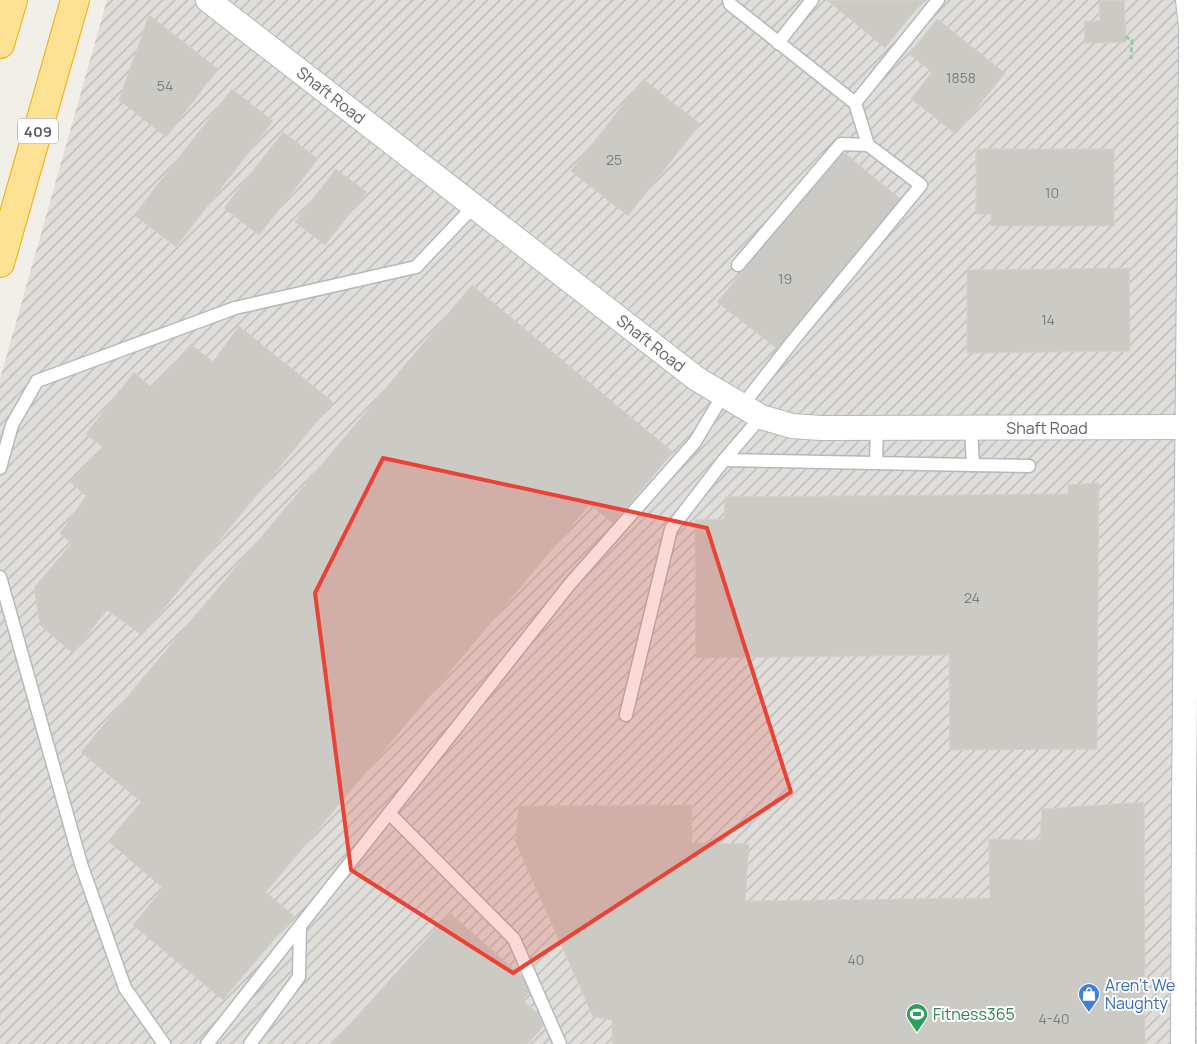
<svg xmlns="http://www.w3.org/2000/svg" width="1197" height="1044" viewBox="0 0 1197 1044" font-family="Manrope,sans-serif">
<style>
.industrial{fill:url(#industrial-furrows)}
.building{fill:#cccac5;stroke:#d6d1c6}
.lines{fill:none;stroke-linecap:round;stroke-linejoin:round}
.service-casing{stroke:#b5b8bc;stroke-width:15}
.minor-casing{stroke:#b5b8bc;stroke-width:26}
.motorway-casing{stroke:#f9ab00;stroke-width:30}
.path{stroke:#9cc7a9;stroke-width:3;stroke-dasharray:5 2.5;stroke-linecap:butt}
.service{stroke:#fff;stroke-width:12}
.minor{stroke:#fff;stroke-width:24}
.motorway{stroke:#fde293;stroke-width:28}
.marked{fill:#ea4335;fill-opacity:0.2;stroke:#ea4335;stroke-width:4;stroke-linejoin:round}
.labels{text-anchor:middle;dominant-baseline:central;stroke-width:4;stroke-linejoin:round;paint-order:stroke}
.number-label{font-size:14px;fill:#7a7d7f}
.shield{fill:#fff;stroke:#8f9295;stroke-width:1}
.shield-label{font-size:15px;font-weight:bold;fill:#5f6368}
.street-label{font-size:16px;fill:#5f6368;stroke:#fff}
.shop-label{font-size:16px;fill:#366cbe;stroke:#fff;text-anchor:start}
.leisure-label{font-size:16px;fill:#27864d;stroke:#fff;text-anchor:start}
</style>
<defs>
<pattern id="industrial-furrows" width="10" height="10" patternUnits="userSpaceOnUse" patternTransform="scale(1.25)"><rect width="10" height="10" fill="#e0deda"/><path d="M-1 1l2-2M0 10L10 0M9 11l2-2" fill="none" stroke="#b9b8b5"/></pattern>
</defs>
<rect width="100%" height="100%" fill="#f1efe8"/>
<path class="industrial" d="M107,0H1197V1044H0V379Z"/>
<g class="building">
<path d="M827,0H924L885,48Z"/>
<path d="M1124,0L1126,42L1085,43L1084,21H1100L1099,1Z"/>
<path d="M149,15L218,69L166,137L119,100Z"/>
<path d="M937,19L1005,73L956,134L911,99L932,72L909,54Z"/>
<path d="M643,79L700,124L628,216L571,171Z"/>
<path d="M232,89L273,121L176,247L134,215Z"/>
<path d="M283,132L318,159L259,235L224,208Z"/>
<path d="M976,149H1114V226H991V214H976Z"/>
<path d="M842,151L904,202L779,350L717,302Z"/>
<path d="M336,169L367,192L325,245L295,222Z"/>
<path d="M1129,268L1130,351L967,353V270Z"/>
<path d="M472,285L673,452L613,524L590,504L266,892L294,916L223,1000L133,925L163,888L108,841L141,802L81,752Z"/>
<path d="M239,326L333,402L142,635L107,610L73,653L40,625L34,588L71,544L60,533L86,496L70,482L102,447L86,434L134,372L152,388L191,344L213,362Z"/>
<path d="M1099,483L1097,749L950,750L949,655L696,658L695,520L724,519L725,497L1068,494V485Z"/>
<path d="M1144,802L1145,1044H612V1020L593,1017L515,841L519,806L692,805V843L749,844L745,901L990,898L989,839L1040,840L1042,809Z"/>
<path d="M450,913L534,987L523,1000L547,1022L528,1044H332Z"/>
</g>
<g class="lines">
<g class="service-casing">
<g id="service">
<path d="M729,0L730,4L855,103L868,145L921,185L792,342L742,406"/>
<path d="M778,43L812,0"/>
<path d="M855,103L938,0"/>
<path d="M738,265L841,144L868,145"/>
<path d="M971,429L973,465L1029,466"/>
<path d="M724,460L973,465"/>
<path d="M876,462L877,428"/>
<path d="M0,468L12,425L37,381L235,308L416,267L474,206"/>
<path d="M0,577L81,864L125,988L164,1044"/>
<path d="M626,715L671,529L724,460L761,417"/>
<path d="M389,813L514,939L560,1044"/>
<path d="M207,1044L569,585L695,442L723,395"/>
<path d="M250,1044L299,977L300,927"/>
</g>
</g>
<g class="minor-casing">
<g id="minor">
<path d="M208,0L697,379L761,417L792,426L821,428L1187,427"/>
<path d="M1183,1044L1184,798L1191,58V26L1188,0"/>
</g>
</g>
<g class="motorway-casing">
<g id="motorway">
<path d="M0,44L13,0"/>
<path d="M0,263L75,0"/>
</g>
</g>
<path class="path" d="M1125,37L1132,40L1131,59"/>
<use href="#service" class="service"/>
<use href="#minor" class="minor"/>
<use href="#motorway" class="motorway"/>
</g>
<path class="marked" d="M383,458L707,528L791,792L513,973L351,870L315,593Z"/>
<defs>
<g id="shop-pin" transform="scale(1.125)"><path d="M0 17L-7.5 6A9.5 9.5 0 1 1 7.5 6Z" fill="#3f7fe0" stroke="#fff"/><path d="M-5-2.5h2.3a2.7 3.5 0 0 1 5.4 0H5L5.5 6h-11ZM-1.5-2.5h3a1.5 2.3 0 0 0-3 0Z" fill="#fff"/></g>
<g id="stadium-pin" transform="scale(1.125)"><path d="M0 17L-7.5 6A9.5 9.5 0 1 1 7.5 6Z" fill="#2e9e5b" stroke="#fff"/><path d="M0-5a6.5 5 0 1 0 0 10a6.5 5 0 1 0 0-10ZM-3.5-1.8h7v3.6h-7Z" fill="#fff"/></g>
</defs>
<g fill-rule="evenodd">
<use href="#shop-pin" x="1089" y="994"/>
<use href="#stadium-pin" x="917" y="1014"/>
</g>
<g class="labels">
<g class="number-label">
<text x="961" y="77">1858</text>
<text x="165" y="85">54</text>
<text x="614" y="159">25</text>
<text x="1052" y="192">10</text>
<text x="785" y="278">19</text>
<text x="1048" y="319">14</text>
<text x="972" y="597">24</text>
<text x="856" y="959">40</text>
<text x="1054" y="1018">4-40</text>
</g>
<rect class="shield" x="18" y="118.5" width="40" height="25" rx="4"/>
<g class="shield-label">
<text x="38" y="131">409</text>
</g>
<g class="street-label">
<text transform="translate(331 95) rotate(38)">Shaft Road</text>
<text transform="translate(651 343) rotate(38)">Shaft Road</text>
<text x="1047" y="428">Shaft Road</text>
</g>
<g class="shop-label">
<text x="1105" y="985">Aren’t We<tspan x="1105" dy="18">Naughty</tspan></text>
</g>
<g class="leisure-label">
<text x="933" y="1014">Fitness365</text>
</g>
</g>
</svg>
